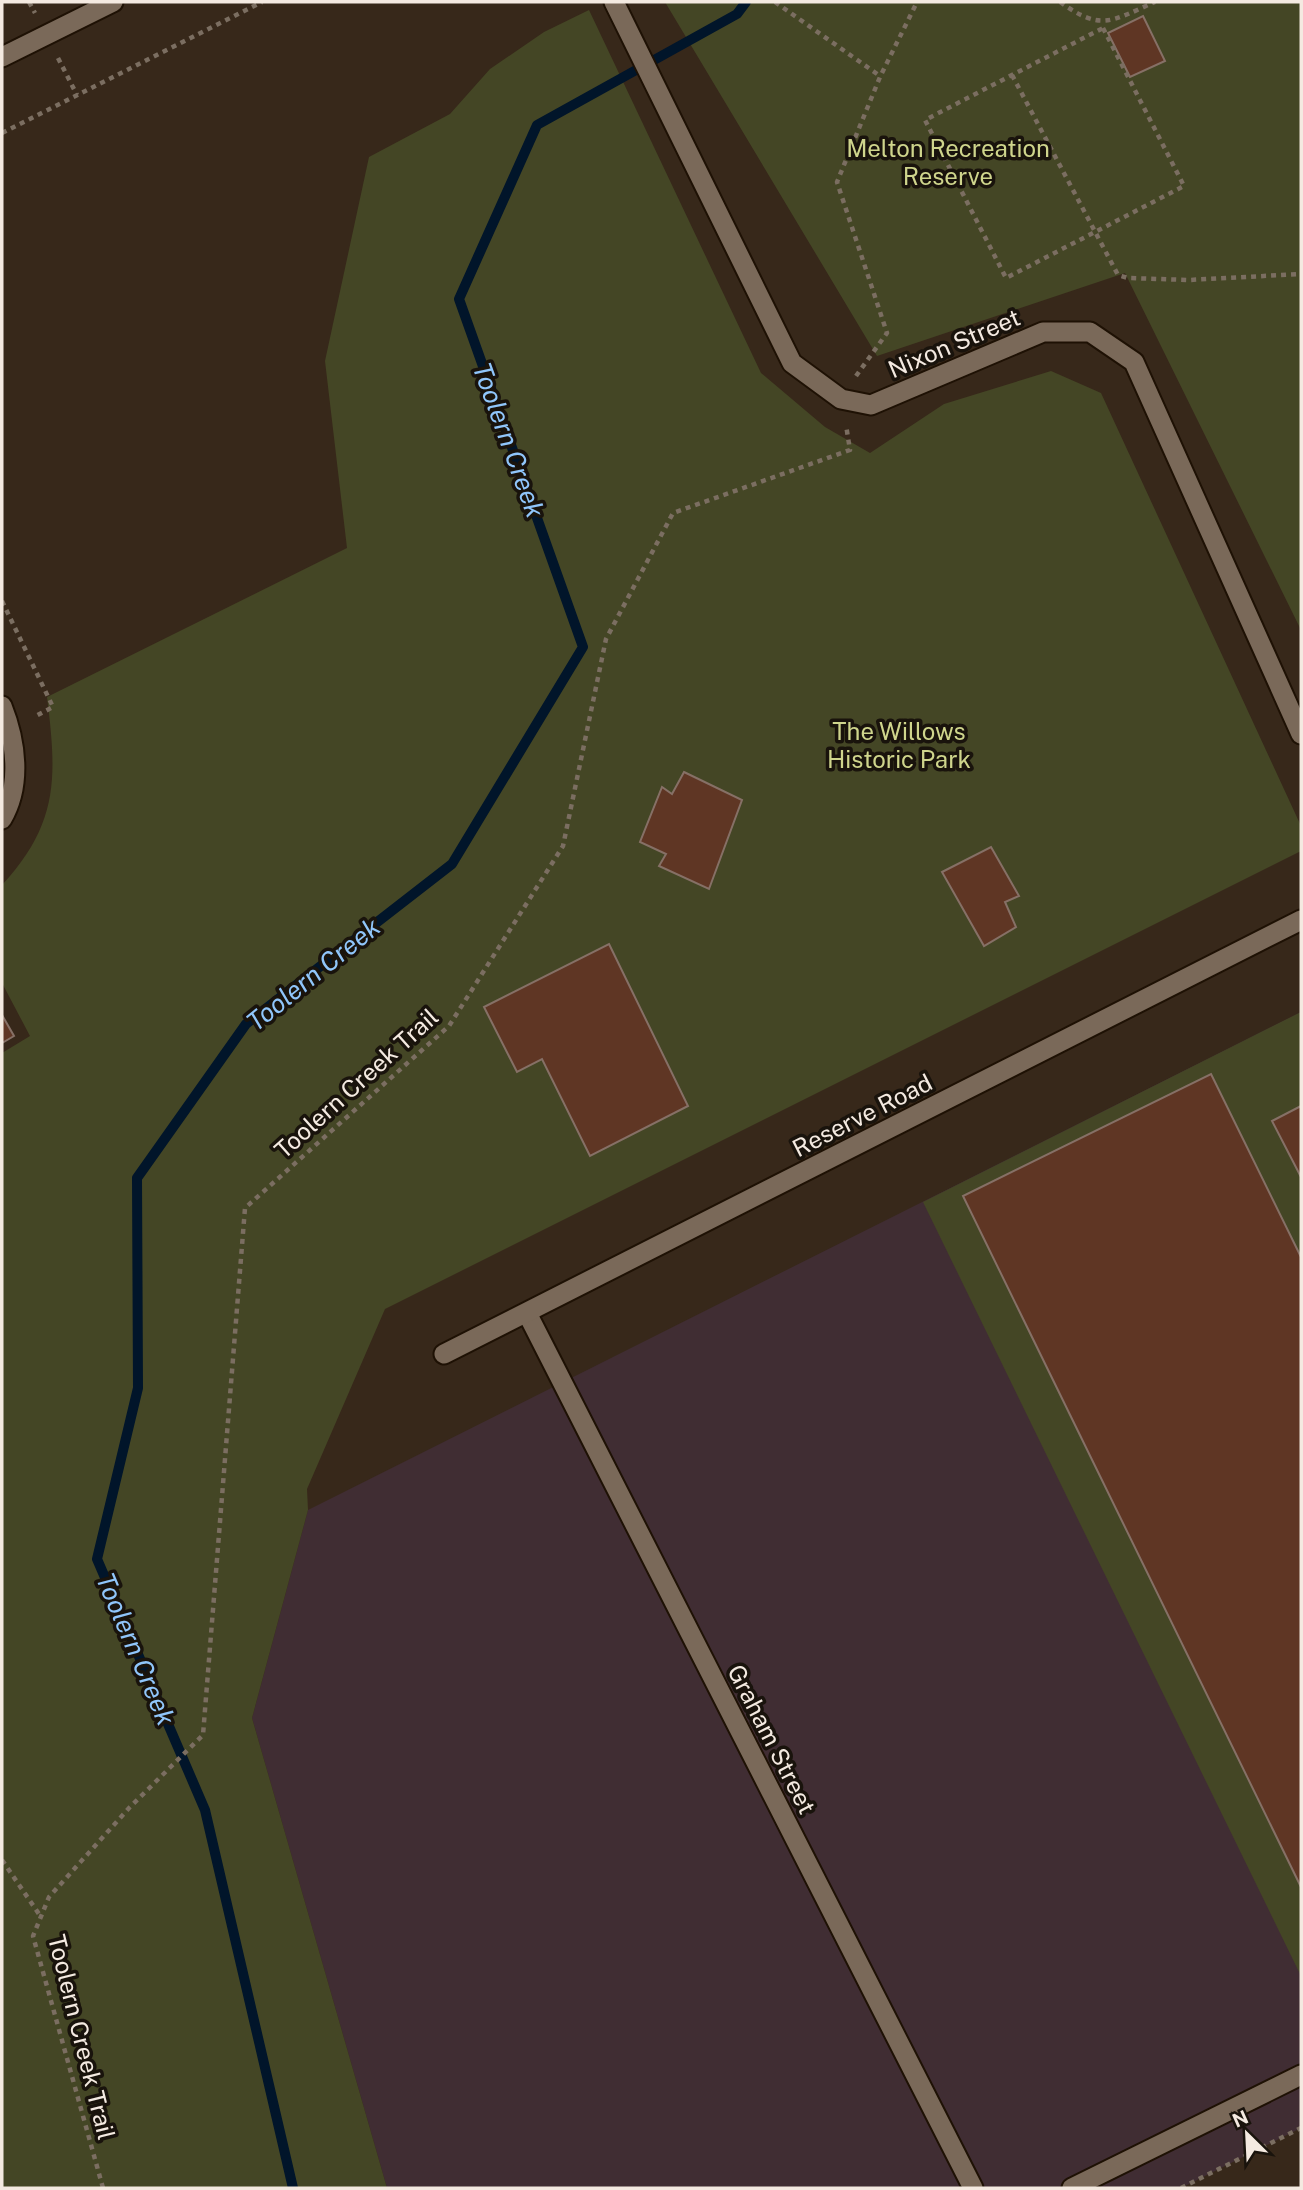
<svg xmlns="http://www.w3.org/2000/svg" width="1303" height="2190" viewBox="0 0 1303 2190" font-family="'Public Sans',sans-serif">
<style>
.industrial{fill:#402d33}
.green{fill:#444625}
.lines{fill:none;stroke-linecap:round;stroke-linejoin:round}
.stream{stroke:#01152a;stroke-width:10}
.building{fill:#5f3624;stroke:#867066;stroke-width:2}
.minor-casing{stroke:#1e1104;stroke-width:23}
.path{stroke:#7b6e61;stroke-width:4.5;stroke-dasharray:5 5;stroke-linecap:butt}
.minor{stroke:#7a6959;stroke-width:19}
.labels{text-anchor:middle;dominant-baseline:central;stroke-width:7;stroke-linejoin:round;paint-order:stroke}
.park-label{font-size:24px;fill:#cfd58c;stroke:#19130c}
.street-label{font-size:24px;fill:#f4eae1;stroke:#19130c}
.water-label{font-size:26px;font-style:italic;fill:#90c6fb;stroke:#19130c}
</style>
<rect width="100%" height="100%" fill="#37281a"/>
<path class="industrial" d="M1301,1012V2128L1181,2188H387L252,1718L308,1510Z"/>
<g class="green">
<path d="M665,2H1301V630L1125,273L877,356Z"/>
<path d="M589,10L761,373L825,427L870,453L944,404L1051,371L1101,393L1301,826V851L385,1309L307,1489L308,1510L252,1718L387,2188H2V1053L30,1036L2,983V885C59,823 57,777 47,697L347,548L325,361L369,157L450,114L490,69L544,32Z"/>
<path d="M1301,1012V1976L923,1202Z"/>
</g>
<g class="lines">
<path class="stream" d="M293,2188L205,1810L97,1559L138,1388L137,1178L246,1024L452,864L583,647L459,299L537,125L737,14L746,2"/>
</g>
<g class="building">
<path d="M1143,16L1165,61L1130,77L1108,33Z"/>
<path d="M684,772L742,800L709,889L659,866L666,854L640,842L662,787L672,794Z"/>
<path d="M991,847L1019,896L1005,902L1016,927L984,946L942,872Z"/>
<path d="M609,944L688,1106L590,1156L542,1059L517,1072L484,1007Z"/>
<path d="M2,1015L14,1036L2,1043Z"/>
<path d="M1211,1074L1301,1257V1887L963,1196Z"/>
<path d="M1301,1106V1177L1272,1121Z"/>
</g>
<g class="lines">
<g class="minor-casing">
<g id="minor">
<path d="M614,2L792,363L841,399L871,405L1043,332H1090L1134,362L1301,734"/>
<path d="M2,57L113,2"/>
<path d="M2,706C16,741 22,785 2,819"/>
<path d="M527,1313L973,2188"/>
<path d="M444,1354L1301,920"/>
<path d="M1072,2188L1301,2075"/>
</g>
</g>
<g class="path">
<path d="M29,2L35,13"/>
<path d="M775,2L880,76"/>
<path d="M1060,2C1102,32 1111,21 1155,2"/>
<path d="M1103,28L1184,186L1006,278L925,120Z"/>
<path d="M58,58L77,95"/>
<path d="M1012,75L1118,275L1128,278L1189,280L1301,274"/>
<path d="M2,133L262,2"/>
<path d="M856,376L887,333L837,182L880,77L917,2"/>
<path d="M2,601L53,707L34,717"/>
<path d="M2,1860L41,1917"/>
<path d="M103,2188L33,1936L49,1897L130,1807L203,1735L245,1208L449,1026L563,846L606,639L673,513L850,450L846,425"/>
<path d="M1181,2188L1301,2128"/>
</g>
<use href="#minor" class="minor"/>
</g>
<g class="labels">
<g class="park-label">
<text x="948" y="148">Melton Recreation<tspan x="948" dy="28">Reserve</tspan></text>
<text x="899" y="731">The Willows<tspan x="899" dy="28">Historic Park</tspan></text>
</g>
<g class="street-label">
<text transform="translate(954 343) rotate(-23)">Nixon Street</text>
<text transform="translate(356 1083) rotate(-42)">Toolern Creek Trail</text>
<text transform="translate(862 1115) rotate(-27)">Reserve Road</text>
<text transform="translate(772 1739) rotate(63)">Graham Street</text>
<text transform="translate(82 2037) rotate(76)">Toolern Creek Trail</text>
</g>
<g class="water-label">
<text transform="translate(509 440) rotate(70)">Toolern Creek</text>
<text transform="translate(313 974) rotate(-39)">Toolern Creek</text>
<text transform="translate(136 1649) rotate(67)">Toolern Creek</text>
</g>
</g>
<rect width="1303" height="2190" fill="none" stroke="#f4eae1" stroke-width="7"/>
<g transform="translate(1247 2134) rotate(336)" stroke="#19130c" stroke-width="5" paint-order="stroke">
<path d="M0-5L12 26L0 18L-12 26Z" fill="#f4eae1"/>
<text y="-10" font-size="19" font-weight="bold" text-anchor="middle" fill="#f4eae1">N</text>
</g>
</svg>
